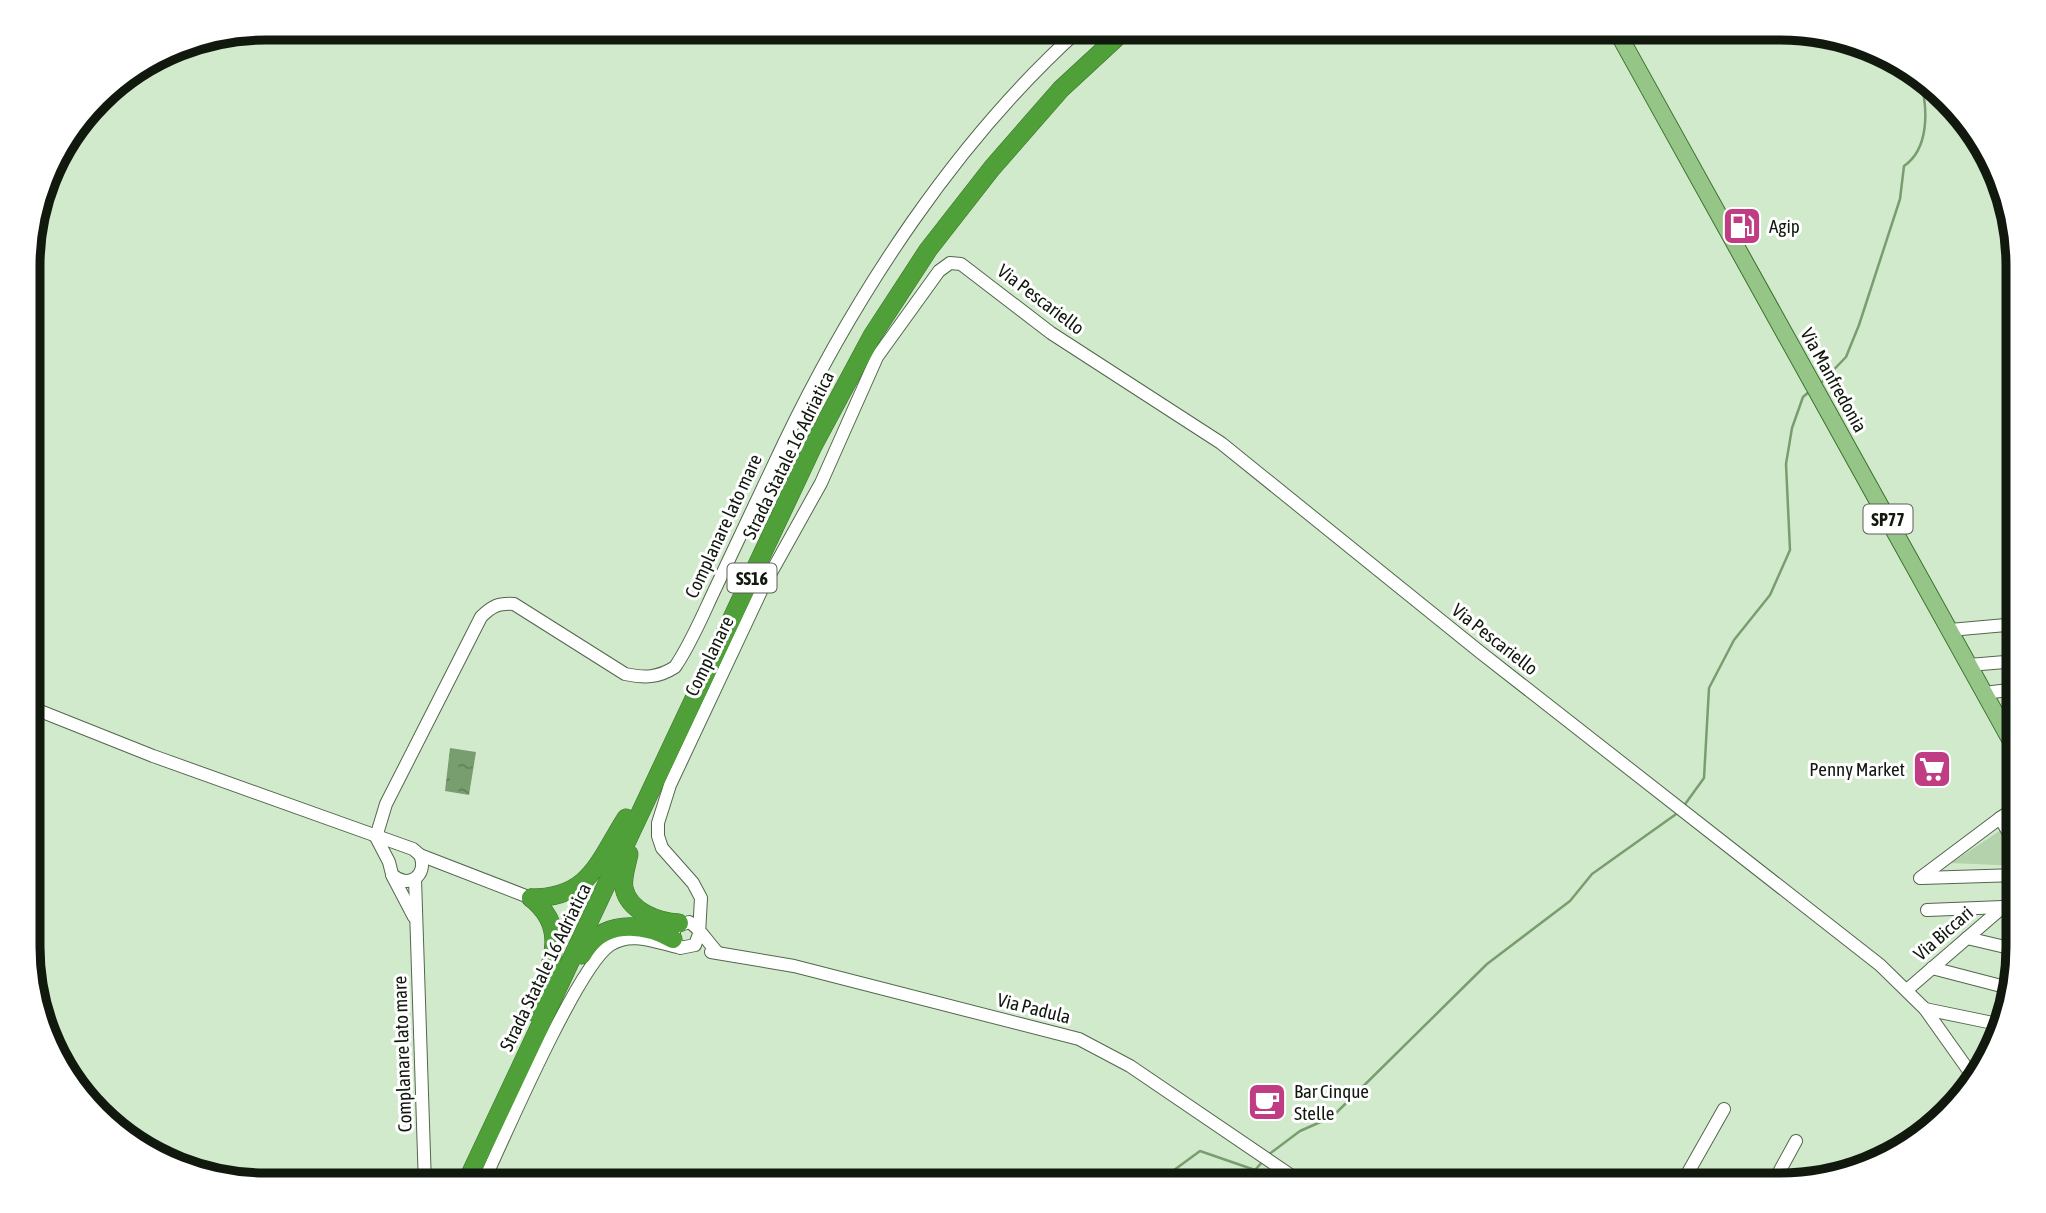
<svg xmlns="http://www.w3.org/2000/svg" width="2046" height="1213" viewBox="0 0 2046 1213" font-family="'Asap Condensed',sans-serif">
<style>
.green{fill:#b4d3ac}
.water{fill:url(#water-ripples)}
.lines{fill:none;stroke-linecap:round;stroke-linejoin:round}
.stream{stroke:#789e6f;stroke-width:2.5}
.minor-casing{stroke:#52674d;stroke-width:14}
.major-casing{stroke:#39712a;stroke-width:18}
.highway-casing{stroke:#39712a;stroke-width:19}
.minor{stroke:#fff;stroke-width:12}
.major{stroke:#95c688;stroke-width:16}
.highway{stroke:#4fa039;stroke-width:18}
.labels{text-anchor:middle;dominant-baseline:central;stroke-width:6;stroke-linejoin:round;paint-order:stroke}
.shield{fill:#fff;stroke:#585e57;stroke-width:2}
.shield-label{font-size:18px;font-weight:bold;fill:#11190f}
.poi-label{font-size:19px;fill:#11190f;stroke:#fff;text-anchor:start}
.street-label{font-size:19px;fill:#11190f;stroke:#fff}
.rim{fill:none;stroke:#11190f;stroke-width:9}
</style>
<defs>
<pattern id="water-ripples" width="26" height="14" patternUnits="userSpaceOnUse" patternTransform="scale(1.75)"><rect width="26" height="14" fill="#789e6f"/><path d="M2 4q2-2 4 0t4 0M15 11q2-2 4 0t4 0" fill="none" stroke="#61805a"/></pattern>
</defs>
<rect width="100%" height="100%" fill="#d2eacc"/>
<path class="green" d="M2001,830L2018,858V866L1951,863Z"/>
<path class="water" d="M450,748L476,752L469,795L445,791Z"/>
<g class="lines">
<g class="stream">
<path d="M1821,383L1846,357L1859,325L1900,199L1904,166C1929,149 1928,110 1921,83"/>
<path d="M1683,807L1704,778L1709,688L1734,640L1770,595L1790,550L1786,464L1792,428L1803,397L1810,391"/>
<path d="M1268,1155L1300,1131L1332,1117L1487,964L1570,901L1592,874L1679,812"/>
<path d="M1161,1185L1170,1173L1200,1151L1255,1170L1264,1160"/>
</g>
<g class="minor-casing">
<g id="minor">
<path d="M1950,630L2017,624"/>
<path d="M1969,665L2017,661"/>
<path d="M1984,693L2017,689"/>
<path d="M30,707L153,756L413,849L420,855L531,898"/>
<path d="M2000,818L2017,807"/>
<path d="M376,837L386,804L481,617C492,606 498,603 514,604L625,674C645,678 658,678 675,667C692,642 703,614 716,587C739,539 761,491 784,443C856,293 957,139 1081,28"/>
<path d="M376,837L389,862L392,874C407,890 429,876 420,855"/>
<path d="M392,875L414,917"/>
<path d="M1920,878L2000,818L2018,849"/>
<path d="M1921,878L2018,875"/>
<path d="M415,879L425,1185"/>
<path d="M1927,910L2003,907L2018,909"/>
<path d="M1967,938L2018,950"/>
<path d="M711,952L794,966L1079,1039L1130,1066L1305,1185"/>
<path d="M718,953C708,943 700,928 689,922L675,927L673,939L680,948L695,945L699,934L701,898L693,883L662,848L658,836V823L670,785L763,587L821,483L877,357L939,271L950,263L961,264L1051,333L1221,443L1480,652L1880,965L1925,1009L1974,1078"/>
<path d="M1932,968L2009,988"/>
<path d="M1908,989L2003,907"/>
<path d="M1925,1009L1998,1024"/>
<path d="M482,1185C503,1140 577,967 610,945C631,931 655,942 677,947"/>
<path d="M1681,1185L1724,1109"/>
<path d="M1772,1185L1796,1141"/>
</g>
</g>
<g class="major-casing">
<path id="major" d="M1615,28L2017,752"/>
</g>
<g class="highway-casing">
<g id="highway">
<path d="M629,854C627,864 622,878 624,888C629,912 659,922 679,923"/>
<path d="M531,898C590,898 598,862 626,818"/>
<path d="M531,898C573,931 547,970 534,1012"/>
<path d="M582,955C601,919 642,922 673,939"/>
<path d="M465,1185L813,446L872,336L928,250L992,168L1061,89L1127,28"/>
</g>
</g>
<use href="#minor" class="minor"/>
<use href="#major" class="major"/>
<use href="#highway" class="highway"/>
</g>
<defs>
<g id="fuel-square" transform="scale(2.0125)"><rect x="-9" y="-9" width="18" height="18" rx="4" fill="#c03d83" stroke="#fff"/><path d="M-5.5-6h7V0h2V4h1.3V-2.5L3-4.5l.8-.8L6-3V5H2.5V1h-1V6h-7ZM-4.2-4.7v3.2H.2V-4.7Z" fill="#fff"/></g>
<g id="supermarket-square" transform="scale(2.0125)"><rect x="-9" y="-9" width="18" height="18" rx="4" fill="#c03d83" stroke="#fff"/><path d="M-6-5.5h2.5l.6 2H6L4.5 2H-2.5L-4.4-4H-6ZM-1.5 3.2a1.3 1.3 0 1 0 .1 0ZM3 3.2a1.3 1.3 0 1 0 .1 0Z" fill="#fff"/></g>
<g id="cafe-square" transform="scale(2.0125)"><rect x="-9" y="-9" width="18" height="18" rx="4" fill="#c03d83" stroke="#fff"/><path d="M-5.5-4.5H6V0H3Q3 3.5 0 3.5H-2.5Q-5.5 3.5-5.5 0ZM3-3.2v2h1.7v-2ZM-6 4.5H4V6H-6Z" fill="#fff"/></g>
</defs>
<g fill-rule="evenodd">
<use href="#fuel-square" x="1742" y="226"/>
<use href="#supermarket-square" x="1932" y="769"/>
<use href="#cafe-square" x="1267" y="1102"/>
</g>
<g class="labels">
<g class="shield">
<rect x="1863.5" y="504.5" width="49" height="29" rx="5"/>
<rect x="727.5" y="563.5" width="49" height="29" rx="5"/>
</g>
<g class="shield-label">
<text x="1888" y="519">SP77</text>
<text x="752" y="578">SS16</text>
</g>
<g class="poi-label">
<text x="1769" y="226">Agip</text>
<text x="1905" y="769" text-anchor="end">Penny Market</text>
<text x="1294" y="1091">Bar Cinque<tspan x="1294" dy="22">Stelle</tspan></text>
</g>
<g class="street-label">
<text transform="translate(1041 299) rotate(37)">Via Pescariello</text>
<text transform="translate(1834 380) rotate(61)">Via Manfredonia</text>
<text transform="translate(788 455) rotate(-64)">Strada Statale 16 Adriatica</text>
<text transform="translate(723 526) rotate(-65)">Complanare lato mare</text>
<text transform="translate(1495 639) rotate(38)">Via Pescariello</text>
<text transform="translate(709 656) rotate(-64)">Complanare</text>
<text transform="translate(1943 933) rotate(-41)">Via Biccari</text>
<text transform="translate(545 967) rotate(-64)">Strada Statale 16 Adriatica</text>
<text transform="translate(1034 1008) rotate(14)">Via Padula</text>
<text transform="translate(402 1054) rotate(-92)">Complanare lato mare</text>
</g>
</g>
<path d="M0 0H2046V1213H0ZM266 40H1780A226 226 0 0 1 2006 266V947A226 226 0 0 1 1780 1173H266A226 226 0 0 1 40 947V266A226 226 0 0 1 266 40Z" fill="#fff" fill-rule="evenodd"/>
<path class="rim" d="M266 40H1780A226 226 0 0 1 2006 266V947A226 226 0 0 1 1780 1173H266A226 226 0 0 1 40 947V266A226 226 0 0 1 266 40Z"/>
</svg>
